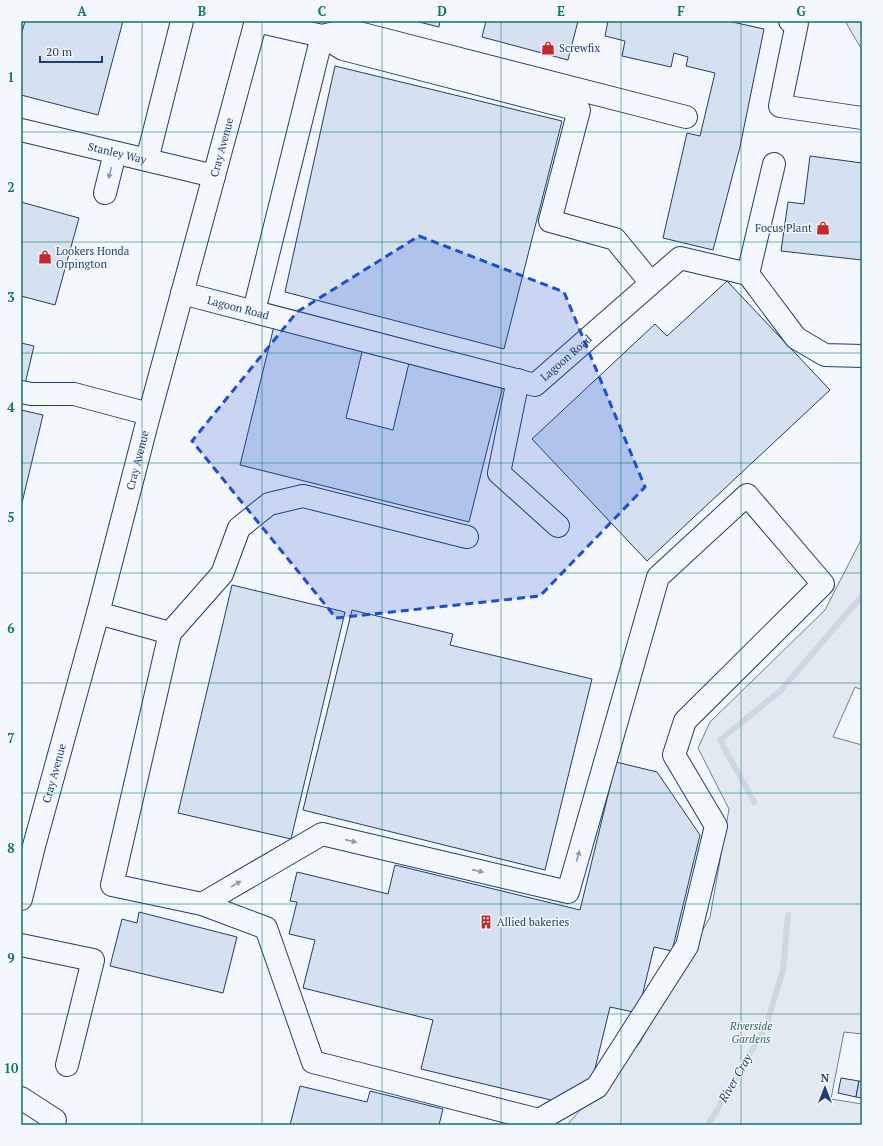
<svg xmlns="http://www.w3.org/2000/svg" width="883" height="1146" viewBox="0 0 883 1146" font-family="'PT Serif',serif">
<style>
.green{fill:#e3e9f0;stroke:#687fa3}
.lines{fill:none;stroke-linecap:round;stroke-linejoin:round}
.stream{stroke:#cfd7e4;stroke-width:6}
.building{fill:#d5e0f0;stroke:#1d3f73}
.minor-casing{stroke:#1d3f73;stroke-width:24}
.major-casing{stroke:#1d3f73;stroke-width:24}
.minor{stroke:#f4f7fb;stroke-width:22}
.major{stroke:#f4f7fb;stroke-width:22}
.oneway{fill:#889bb7}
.marked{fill:#1d4ed8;fill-opacity:0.2;stroke:#1d4ed8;stroke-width:3;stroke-dasharray:8 5;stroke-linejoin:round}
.grid{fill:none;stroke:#0f766e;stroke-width:1;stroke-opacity:0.55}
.labels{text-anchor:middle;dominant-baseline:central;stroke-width:3;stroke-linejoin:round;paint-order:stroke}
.poi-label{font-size:11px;fill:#1d3f73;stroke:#f4f7fb;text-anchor:start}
.street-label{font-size:11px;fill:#1d3f73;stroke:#f4f7fb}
.park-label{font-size:11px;font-style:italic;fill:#2c6c60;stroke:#f4f7fb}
.water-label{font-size:12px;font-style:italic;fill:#1d3f73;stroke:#f4f7fb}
.neatline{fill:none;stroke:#0f766e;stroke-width:1.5}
.grid-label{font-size:13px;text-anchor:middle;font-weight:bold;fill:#0f766e}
</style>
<rect width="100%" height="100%" fill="#f4f7fb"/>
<g class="green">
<path d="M845,21H862V50Z"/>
<path d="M862,538V690L855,687L833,737L862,745V1034L844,1032L831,1099L862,1104V1125H567L639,1044L710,917L729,809L698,748L710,722L825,610Z"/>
</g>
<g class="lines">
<g class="stream">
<path d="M754,802L720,740L780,691L862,596"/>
<path d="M708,1125L766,1026L783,970L788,915"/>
</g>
</g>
<g class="building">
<path d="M25,21H123L98,115L21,95V36Z"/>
<path d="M415,21H440L439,27Z"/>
<path d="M486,21H578L568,60L482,37Z"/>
<path d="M608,21H728L764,29L740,147L713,250L663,238L687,133L700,136L715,73L686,66L688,57L674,53L671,67L622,56L625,41L605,36Z"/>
<path d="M335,66L562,121L504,349L285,292Z"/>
<path d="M810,156L862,163V260L781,251L788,202L804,204Z"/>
<path d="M21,202L79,218L55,305L21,296Z"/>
<path d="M727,281L830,390L647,561L532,439L655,324L667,336Z"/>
<path d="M274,326L363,348L346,418L393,430L409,363L503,386L469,522L240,465Z"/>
<path d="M21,343L34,346L25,384L21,383Z"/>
<path d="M21,410L43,415L21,507Z"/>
<path d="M232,585L345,612L291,839L178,813Z"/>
<path d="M352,610L453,634L450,645L592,679L545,870L303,810Z"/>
<path d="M616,762L657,772L700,835L672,951L654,947L638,1013L610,1007L592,1081L555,1101L421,1069L433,1020L303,988L315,940L289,934L297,902L290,901L297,872L388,894L395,865L580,910Z"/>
<path d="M139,912L237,937L223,993L110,966L122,919L137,923Z"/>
<path d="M841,1078L859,1081L856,1097L838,1093Z"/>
<path d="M859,1081L862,1082V1098L856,1097Z"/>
<path d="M300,1086L367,1102L370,1091L443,1109L439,1125H290Z"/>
</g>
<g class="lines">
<g class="minor-casing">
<g id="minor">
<path d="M256,21L322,36L347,30L686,117"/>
<path d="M790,21L797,23L780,106L862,118"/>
<path id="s1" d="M21,130L214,176"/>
<path d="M147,160L182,21"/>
<path d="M105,193L115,153"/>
<path d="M748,274L796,338L825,355L862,356"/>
<path id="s2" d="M182,293L535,385L680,258L748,274L774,164"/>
<path d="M254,311L322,36L343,49L579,110L550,221L615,239L651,283"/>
<path d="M518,380L499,473L558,526"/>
<path d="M21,392L31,394H74L149,414"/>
<path d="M98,613L170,633L112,885L202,904L266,928L313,1062L539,1120L597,1087L687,946L716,826L674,755L685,721L823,584L747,495L658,577L568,892L322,834L202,904"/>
<path d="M170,633L222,574L239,528L269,504L303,496L467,537"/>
<path d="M21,945L93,960L67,1065"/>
<path d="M21,1098L55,1120L53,1125"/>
</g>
</g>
<g class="major-casing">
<g id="major">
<path id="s3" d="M21,899L34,846L98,613L147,423L256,21"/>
</g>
</g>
<use href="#minor" class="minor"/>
<use href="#major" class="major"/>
</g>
<defs><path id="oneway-solid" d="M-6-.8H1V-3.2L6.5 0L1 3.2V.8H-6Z"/></defs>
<g class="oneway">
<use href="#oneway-solid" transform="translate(110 173) rotate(104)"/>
<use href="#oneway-solid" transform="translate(351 841) rotate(13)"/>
<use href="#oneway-solid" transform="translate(578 856) rotate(-74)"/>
<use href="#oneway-solid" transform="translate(478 871) rotate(13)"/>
<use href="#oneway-solid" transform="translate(236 884) rotate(-30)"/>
</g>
<path class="marked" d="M419,236L564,292L645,487L540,596L336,618L192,441L297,312Z"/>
<path class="grid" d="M142,21V1125M262,21V1125M382,21V1125M501,21V1125M621,21V1125M741,21V1125M21,132H862M21,242H862M21,353H862M21,463H862M21,573H862M21,683H862M21,793H862M21,904H862M21,1014H862"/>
<defs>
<g id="shop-bare" transform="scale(1.08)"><path d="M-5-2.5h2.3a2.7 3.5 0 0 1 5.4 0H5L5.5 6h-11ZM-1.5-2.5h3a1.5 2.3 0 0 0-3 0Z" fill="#c62828" stroke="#f4f7fb" stroke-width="2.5" paint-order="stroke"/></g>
<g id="building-bare" transform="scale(1.08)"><path d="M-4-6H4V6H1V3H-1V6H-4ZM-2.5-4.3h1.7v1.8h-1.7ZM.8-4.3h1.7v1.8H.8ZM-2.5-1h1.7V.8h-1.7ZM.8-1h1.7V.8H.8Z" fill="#c62828" stroke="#f4f7fb" stroke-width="2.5" paint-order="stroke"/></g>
</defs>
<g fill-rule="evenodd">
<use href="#shop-bare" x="548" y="48"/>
<use href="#shop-bare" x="823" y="228"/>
<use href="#shop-bare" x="45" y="257"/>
<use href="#building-bare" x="486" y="922"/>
</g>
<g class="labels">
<g class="poi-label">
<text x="559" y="48">Screwfix</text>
<text x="812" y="228" text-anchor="end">Focus Plant</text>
<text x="56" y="251">Lookers Honda<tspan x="56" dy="13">Orpington</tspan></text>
<text x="497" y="922">Allied bakeries</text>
</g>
<g class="street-label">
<text stroke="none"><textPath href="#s3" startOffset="778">Cray Avenue</textPath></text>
<text stroke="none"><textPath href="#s1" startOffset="99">Stanley Way</textPath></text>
<text stroke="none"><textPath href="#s2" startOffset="58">Lagoon Road</textPath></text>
<text stroke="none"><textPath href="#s2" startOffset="406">Lagoon Road</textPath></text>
<text stroke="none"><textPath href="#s3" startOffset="454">Cray Avenue</textPath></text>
<text stroke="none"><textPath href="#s3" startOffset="130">Cray Avenue</textPath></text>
</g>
<g class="park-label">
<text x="751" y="1026">Riverside<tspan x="751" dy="13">Gardens</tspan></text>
</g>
<g class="water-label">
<text transform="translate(735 1078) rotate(-60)">River Cray</text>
</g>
</g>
<rect width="883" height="1146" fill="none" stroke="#f4f7fb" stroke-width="44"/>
<g transform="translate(825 1088)" stroke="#f4f7fb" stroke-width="3" paint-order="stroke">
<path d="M0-3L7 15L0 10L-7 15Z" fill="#1d3f73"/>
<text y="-6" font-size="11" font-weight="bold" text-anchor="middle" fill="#1d3f73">N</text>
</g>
<path d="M40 56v6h62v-6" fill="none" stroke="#1d3f73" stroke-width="2"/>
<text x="46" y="56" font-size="12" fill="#1d3f73" stroke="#f4f7fb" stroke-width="3" paint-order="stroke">20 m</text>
<rect x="22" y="22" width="839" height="1102" class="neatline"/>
<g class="grid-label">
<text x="82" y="16">A</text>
<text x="202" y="16">B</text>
<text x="322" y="16">C</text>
<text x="442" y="16">D</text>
<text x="561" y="16">E</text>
<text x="681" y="16">F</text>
<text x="801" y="16">G</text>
<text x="11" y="82">1</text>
<text x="11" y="192">2</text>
<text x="11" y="302">3</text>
<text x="11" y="412">4</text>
<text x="11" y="522">5</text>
<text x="11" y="633">6</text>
<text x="11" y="743">7</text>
<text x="11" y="853">8</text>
<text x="11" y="963">9</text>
<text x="11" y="1073">10</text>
</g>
</svg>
